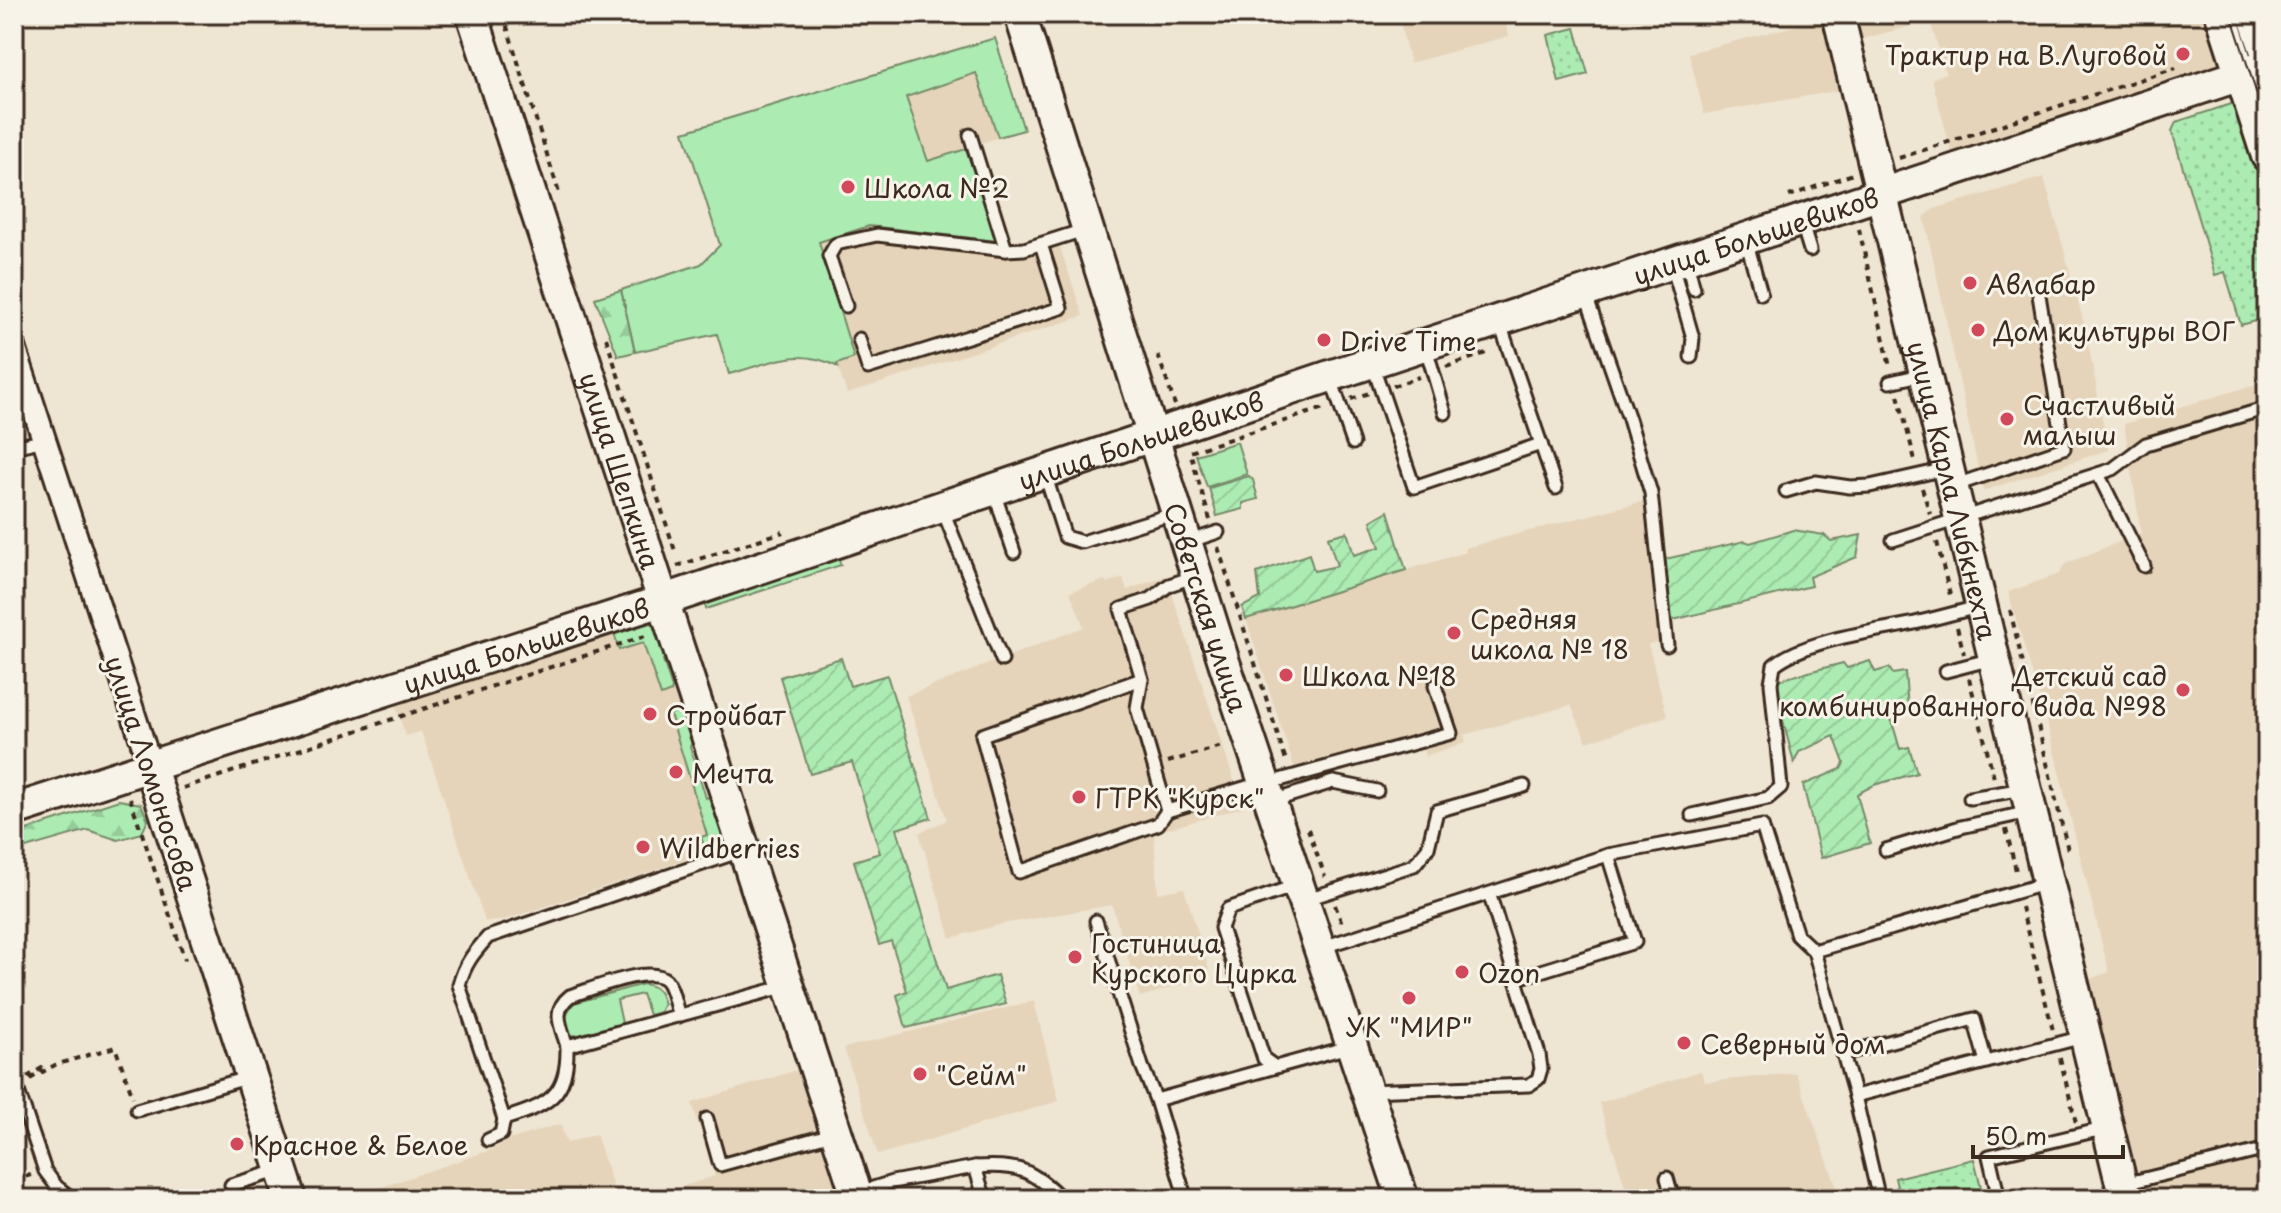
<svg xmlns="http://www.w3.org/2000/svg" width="2281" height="1213" viewBox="0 0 2281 1213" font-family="'Playpen Sans',sans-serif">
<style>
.built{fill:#e5d4ba}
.grass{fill:#acebb2;stroke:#748a68;stroke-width:2}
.forest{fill:url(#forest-firs);stroke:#748a68;stroke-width:2}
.park{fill:url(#park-dots);stroke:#748a68;stroke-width:2}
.garden{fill:url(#garden-furrows);stroke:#748a68;stroke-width:2}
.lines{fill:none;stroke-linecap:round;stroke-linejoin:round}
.lane-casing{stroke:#3b2a1e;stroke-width:17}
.street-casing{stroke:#3b2a1e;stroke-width:28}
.secondary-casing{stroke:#3b2a1e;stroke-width:36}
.path{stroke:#3b2a1e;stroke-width:4;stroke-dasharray:6 6;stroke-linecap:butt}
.lane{stroke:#f7f3e8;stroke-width:11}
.street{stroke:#f7f3e8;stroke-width:22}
.secondary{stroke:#f7f3e8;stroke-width:30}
.tram{stroke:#3b2a1e;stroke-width:2}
.poi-dot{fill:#d1495b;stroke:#f7f3e8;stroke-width:3}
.labels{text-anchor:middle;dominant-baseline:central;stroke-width:6;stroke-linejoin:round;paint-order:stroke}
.poi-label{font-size:26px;fill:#3b2a1e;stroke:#f7f3e8;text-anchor:start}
.street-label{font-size:26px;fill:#3b2a1e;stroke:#f7f3e8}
</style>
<defs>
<pattern id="forest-firs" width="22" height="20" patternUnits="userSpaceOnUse" patternTransform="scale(2)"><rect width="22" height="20" fill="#acebb2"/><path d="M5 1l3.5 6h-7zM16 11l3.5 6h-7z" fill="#95ca99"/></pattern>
<pattern id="park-dots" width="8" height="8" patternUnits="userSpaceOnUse" patternTransform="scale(2)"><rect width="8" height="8" fill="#acebb2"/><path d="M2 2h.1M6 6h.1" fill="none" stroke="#95ca99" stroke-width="1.8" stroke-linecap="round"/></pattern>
<pattern id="garden-furrows" width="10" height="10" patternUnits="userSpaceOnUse" patternTransform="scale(2)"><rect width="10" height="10" fill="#acebb2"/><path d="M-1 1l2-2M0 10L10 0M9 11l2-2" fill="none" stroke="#95ca99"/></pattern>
</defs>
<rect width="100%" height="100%" fill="#efe5d3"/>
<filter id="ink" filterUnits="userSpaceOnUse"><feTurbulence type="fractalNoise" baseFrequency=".0125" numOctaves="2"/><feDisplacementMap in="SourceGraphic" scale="16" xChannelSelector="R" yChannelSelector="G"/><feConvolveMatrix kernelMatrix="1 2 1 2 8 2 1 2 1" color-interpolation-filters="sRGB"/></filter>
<g filter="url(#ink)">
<g class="built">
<path d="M1398,14H1503L1509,36L1410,63Z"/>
<path d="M1849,14H2217L2222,65L1952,154L1932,79L1946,73L1930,21L1855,41Z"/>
<path d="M1822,19L1842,90L1704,114L1689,53Z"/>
<path d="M995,38L1024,130L980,143L1012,245L1055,232L1083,316L847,394L838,367L819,357L801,355L729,374L717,334L618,356L595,298L701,264L720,245L684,132Z"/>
<path d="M2044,177L2086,331L2108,450L1983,491L1924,217L1934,209Z"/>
<path d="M2267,381V1199H2141L2090,979L2109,972L2047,723L2008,592L2059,574L2065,564L2141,533L2124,424Z"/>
<path d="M1644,501L1658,642L1648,644L1667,716L1587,742L1571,705L1464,735L1466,742L1425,756L1422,745L1298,779L1246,619L1466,552L1465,548Z"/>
<path d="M1166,576L1243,807L1154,833L1158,893L1184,888L1211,976L1140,997L1112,905L1002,924L951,938L919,833L947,820L906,696L1084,627L1070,592L1105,580L1106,583L1123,578L1127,590Z"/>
<path d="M650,621L657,623L692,719L678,711L708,835L701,838L707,853L501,921H485L421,731L406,736L396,706Z"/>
<path d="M1034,1001L1059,1101L878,1155L844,1048Z"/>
<path d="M809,1066L851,1199H644L715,1176L692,1103Z"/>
<path d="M1701,1071L1705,1082L1796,1073L1841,1199H1629L1599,1103Z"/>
<path d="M560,1124L567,1143L596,1134L617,1199H346L491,1150L509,1140Z"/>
</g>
<g class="grass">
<path d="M995,38L1024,130L998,137L976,73L906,97L928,161L966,149L997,241L869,226L819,242L854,358L837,364L838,367C798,346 771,363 729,374L717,334L635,352L621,290L701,264L720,245L684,132Z"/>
<path d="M1237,442L1247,474L1207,487L1196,455Z"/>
<path d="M838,558L841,565L706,609L704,602Z"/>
<path d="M650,621L657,623L668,655L663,660L672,688L671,692L661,696L643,643L619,650L614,633Z"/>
<path d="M678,711L686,714L694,738L690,747L706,798L716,795L728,842L723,847L707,853L701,837L707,835L670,714Z"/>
<path d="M643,984C657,986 660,991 664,1004L660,1012L649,1015L642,994L617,1000L622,1023L576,1036L570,1034C565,1020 564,1014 574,1003Z"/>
</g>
<g class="forest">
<path d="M621,290L635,352L618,356L595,298Z"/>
<path d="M119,800L141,804L148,820L142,833L118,840L88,830L22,849L14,861V834Z"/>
</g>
<g class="park">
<path d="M1575,28L1588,74L1559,82L1548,35Z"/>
<path d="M2243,100L2267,181V318L2241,325L2225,272L2215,275L2172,131L2176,122Z"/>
<path d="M1974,1159L1984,1199H1900L1895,1178Z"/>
</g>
<g class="garden">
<path d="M1249,476L1253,480L1258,499L1243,503V509L1217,516L1209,488Z"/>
<path d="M1388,511L1406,570L1246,619L1242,607L1260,598L1257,573L1309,554L1314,571L1337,566L1328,537L1347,532L1354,555L1380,547L1371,521Z"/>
<path d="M1793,530L1824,535L1831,541L1861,535L1857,557L1809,577L1811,586L1669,621L1665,559L1745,541L1750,543Z"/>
<path d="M841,658L850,686L887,675L931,818L897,829L946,990L997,975L1006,1004L906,1028L897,995L907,991L891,941L879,945L854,861L880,853L852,762L810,774L780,677Z"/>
<path d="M1870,661L1875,672L1889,668L1893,674L1905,672L1908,708L1890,715L1900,749L1909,747L1917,773L1874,785L1857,794L1870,843L1821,858L1803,785L1841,769L1844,763L1834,736L1799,752L1794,763L1777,697L1778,680L1843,663L1847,668Z"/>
</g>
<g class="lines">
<g class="lane-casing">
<g id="lane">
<path d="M1423,14H1426"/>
<path d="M970,135L1006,250"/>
<path d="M1802,224L1810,250"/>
<path d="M1746,240L1761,293"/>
<path d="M1686,258L1694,289"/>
<path d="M1672,265L1693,338L1691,357"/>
<path d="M1585,293L1629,419L1651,493L1667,645"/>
<path d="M846,306L829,256L836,244L877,235L1006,250L1024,249L1087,229"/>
<path d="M1499,321L1556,488"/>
<path d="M859,339L868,368L1061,308L1041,244"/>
<path d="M1426,348L1445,413"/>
<path d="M1372,363L1414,487L1541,444"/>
<path d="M1331,379L1353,443"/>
<path d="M1890,382L1925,374"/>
<path d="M14,447L45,440"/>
<path d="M1045,474L1065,537L1082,542L1176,513"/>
<path d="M2098,474L2144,566"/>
<path d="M1953,486L2064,448L2038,289"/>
<path d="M1786,491L1816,482L1850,487L1870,486L1946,469"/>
<path d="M994,492L1014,552"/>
<path d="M942,508L1002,660"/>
<path d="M1893,540L2113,469L2146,444L2267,408"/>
<path d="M1188,542L1218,532"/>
<path d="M1196,576L1169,585L1151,599L1121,609L1142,679L982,735L1019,872L1158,824L1167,811L1264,782"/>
<path d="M1946,671L1992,659"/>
<path d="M1142,679L1137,708L1167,811"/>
<path d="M1265,784L1451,733L1435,686"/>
<path d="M1970,798L2024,789"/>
<path d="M1273,801L1333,782L1377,791"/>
<path d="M1692,815L1768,798L1781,787L1771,683L1774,665C1807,639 1874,632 1915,623C1937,618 1959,612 1981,606"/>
<path d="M744,850L488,937C473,954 465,963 459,985L504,1119C548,1105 568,1097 567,1046L787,986"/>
<path d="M1886,850L1961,827L2029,812"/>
<path d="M1304,900L1414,865L1428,848L1437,811L1524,786"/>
<path d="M1096,921L1142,1066L1156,1100"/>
<path d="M1320,948L1608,855"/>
<path d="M1814,951L2047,883"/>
<path d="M1515,979L1635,942L1608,855L1762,826L1797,935L1814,951L1855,1096L1879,1199"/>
<path d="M567,1046C561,1026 551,1011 570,996C590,990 650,964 666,980C673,988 675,1005 679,1016"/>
<path d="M1843,1054L1974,1019L1986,1062"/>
<path d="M1274,1066L1264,1059L1221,928L1228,909L1298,885"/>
<path d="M14,1079L45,1171L57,1187L73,1199"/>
<path d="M1368,1091L1529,1085L1538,1079L1541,1069L1539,1054L1490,896"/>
<path d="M1855,1096L2083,1037"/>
<path d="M137,1110L250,1077"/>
<path d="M707,1119L720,1165L836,1133"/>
<path d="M488,1140L501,1134L504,1119"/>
<path d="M975,1167C1018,1164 1031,1169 1062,1199"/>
<path d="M1667,1178L1673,1199"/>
<path d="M2124,1184L2267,1149"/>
<path d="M231,1185L281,1170"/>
<path d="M857,1193L892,1182L975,1167L985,1199"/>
<path d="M187,1199L193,1197"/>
<path d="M1180,1199L1184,1193L1156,1100L1352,1046"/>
<path d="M1999,1199L1989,1156L2107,1128"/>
</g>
</g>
<g class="street-casing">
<path id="street" d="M14,347L150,765"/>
</g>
<g class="secondary-casing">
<g id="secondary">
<path id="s1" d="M472,14L858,1199"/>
<path id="s2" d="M1020,14L1224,662L1403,1199"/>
<path id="s3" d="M1838,14L2125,1199"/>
<path d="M2221,14L2267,156"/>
<path d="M2253,14L2267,54"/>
<path d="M150,765L291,1199"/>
<path id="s4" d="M14,810L662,601L1330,376L2241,75L2267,63"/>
</g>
</g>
<g class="path">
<path d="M503,14L560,196"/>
<path d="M1899,158L2176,68"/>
<path d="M1789,196L1853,174"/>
<path d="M1859,229L1890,367"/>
<path d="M606,338L676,554"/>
<path d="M1158,355L1175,405"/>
<path d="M1446,367L1486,353"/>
<path d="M1393,386L1419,377"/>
<path d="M1898,395L1915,460"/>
<path d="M1351,399L1369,393"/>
<path d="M1922,488L1930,514"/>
<path d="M1210,520L1190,452L1327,407"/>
<path d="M1937,542L1951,599"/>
<path d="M1218,547L1287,764"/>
<path d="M677,566L783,532"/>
<path d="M2010,610L2068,850"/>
<path d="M1957,627L1964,654"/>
<path d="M1969,678L1994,778"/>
<path d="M1168,762L1225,745"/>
<path d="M183,788L648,635"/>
<path d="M130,798L185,960"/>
<path d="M1308,829L1325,877"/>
<path d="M2006,829L2017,875"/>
<path d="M1335,905L1343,926"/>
<path d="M2021,907L2053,1030"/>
<path d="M2060,1058L2076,1123"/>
<path d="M27,1077L42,1068L45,1070"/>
<path d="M30,1079L55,1065L115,1047L133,1097"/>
<path d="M14,1180L31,1175"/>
</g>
<use href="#lane" class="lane"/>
<use href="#street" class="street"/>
<use href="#secondary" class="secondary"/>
<path class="tram" d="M2231,14L2267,126"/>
</g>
</g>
<g class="poi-dot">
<circle cx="2183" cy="54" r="8"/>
<circle cx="848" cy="187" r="8"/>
<circle cx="1970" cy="283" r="8"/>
<circle cx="1978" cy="330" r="8"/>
<circle cx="1324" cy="340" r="8"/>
<circle cx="2007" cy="419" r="8"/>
<circle cx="1454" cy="633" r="8"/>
<circle cx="1286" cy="675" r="8"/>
<circle cx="2183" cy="690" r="8"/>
<circle cx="650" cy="714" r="8"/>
<circle cx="676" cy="772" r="8"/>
<circle cx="1079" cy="797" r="8"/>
<circle cx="643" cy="847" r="8"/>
<circle cx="1075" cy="957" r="8"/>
<circle cx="1462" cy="972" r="8"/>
<circle cx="1409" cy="998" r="8"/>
<circle cx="1684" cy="1043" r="8"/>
<circle cx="920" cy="1074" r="8"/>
<circle cx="237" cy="1144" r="8"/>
</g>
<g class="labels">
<g class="poi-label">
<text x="2167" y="54" text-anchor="end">Трактир на В.Луговой</text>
<text x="864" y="187">Школа №2</text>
<text x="1986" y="283">Авлабар</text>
<text x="1994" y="330">Дом культуры ВОГ</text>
<text x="1340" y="340">Drive Time</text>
<text x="2023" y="404">Счастливый<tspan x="2023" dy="30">малыш</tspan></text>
<text x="1470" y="618">Средняя<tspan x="1470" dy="30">школа № 18</tspan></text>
<text x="1302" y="675">Школа №18</text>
<text x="2167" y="675" text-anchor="end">Детский сад<tspan x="2167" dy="30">комбинированного вида №98</tspan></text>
<text x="666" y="714">Стройбат</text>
<text x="692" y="772">Мечта</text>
<text x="1095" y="797">ГТРК "Курск"</text>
<text x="659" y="847">Wildberries</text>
<text x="1091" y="942">Гостиница<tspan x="1091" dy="30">Курского Цирка</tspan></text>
<text x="1478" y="972">Ozon</text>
<text x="1409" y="1026" text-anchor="middle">УК "МИР"</text>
<text x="1700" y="1043">Северный дом</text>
<text x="936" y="1074">"Сейм"</text>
<text x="253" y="1144">Красное &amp; Белое</text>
</g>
<g class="street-label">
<text stroke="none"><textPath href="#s4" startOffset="1834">улица Большевиков</textPath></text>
<text stroke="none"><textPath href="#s4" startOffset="1186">улица Большевиков</textPath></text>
<text stroke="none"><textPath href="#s1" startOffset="480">улица Щепкина</textPath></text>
<text stroke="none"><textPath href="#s3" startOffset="490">улица Карла Либкнехта</textPath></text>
<text stroke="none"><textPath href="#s2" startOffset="622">Советская улица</textPath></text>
<text stroke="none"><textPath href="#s4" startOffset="538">улица Большевиков</textPath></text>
<text transform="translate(152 773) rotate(72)">улица Ломоносова</text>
</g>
</g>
<rect width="2281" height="1213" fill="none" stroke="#f7f3e8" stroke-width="48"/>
<rect x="24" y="24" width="2233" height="1165" fill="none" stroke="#3b2a1e" stroke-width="3" filter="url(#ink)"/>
<path d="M1973 1145v12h150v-12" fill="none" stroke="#3b2a1e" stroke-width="4"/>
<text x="1985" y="1145" font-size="24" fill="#3b2a1e" stroke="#f7f3e8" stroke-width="6" paint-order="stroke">50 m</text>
</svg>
